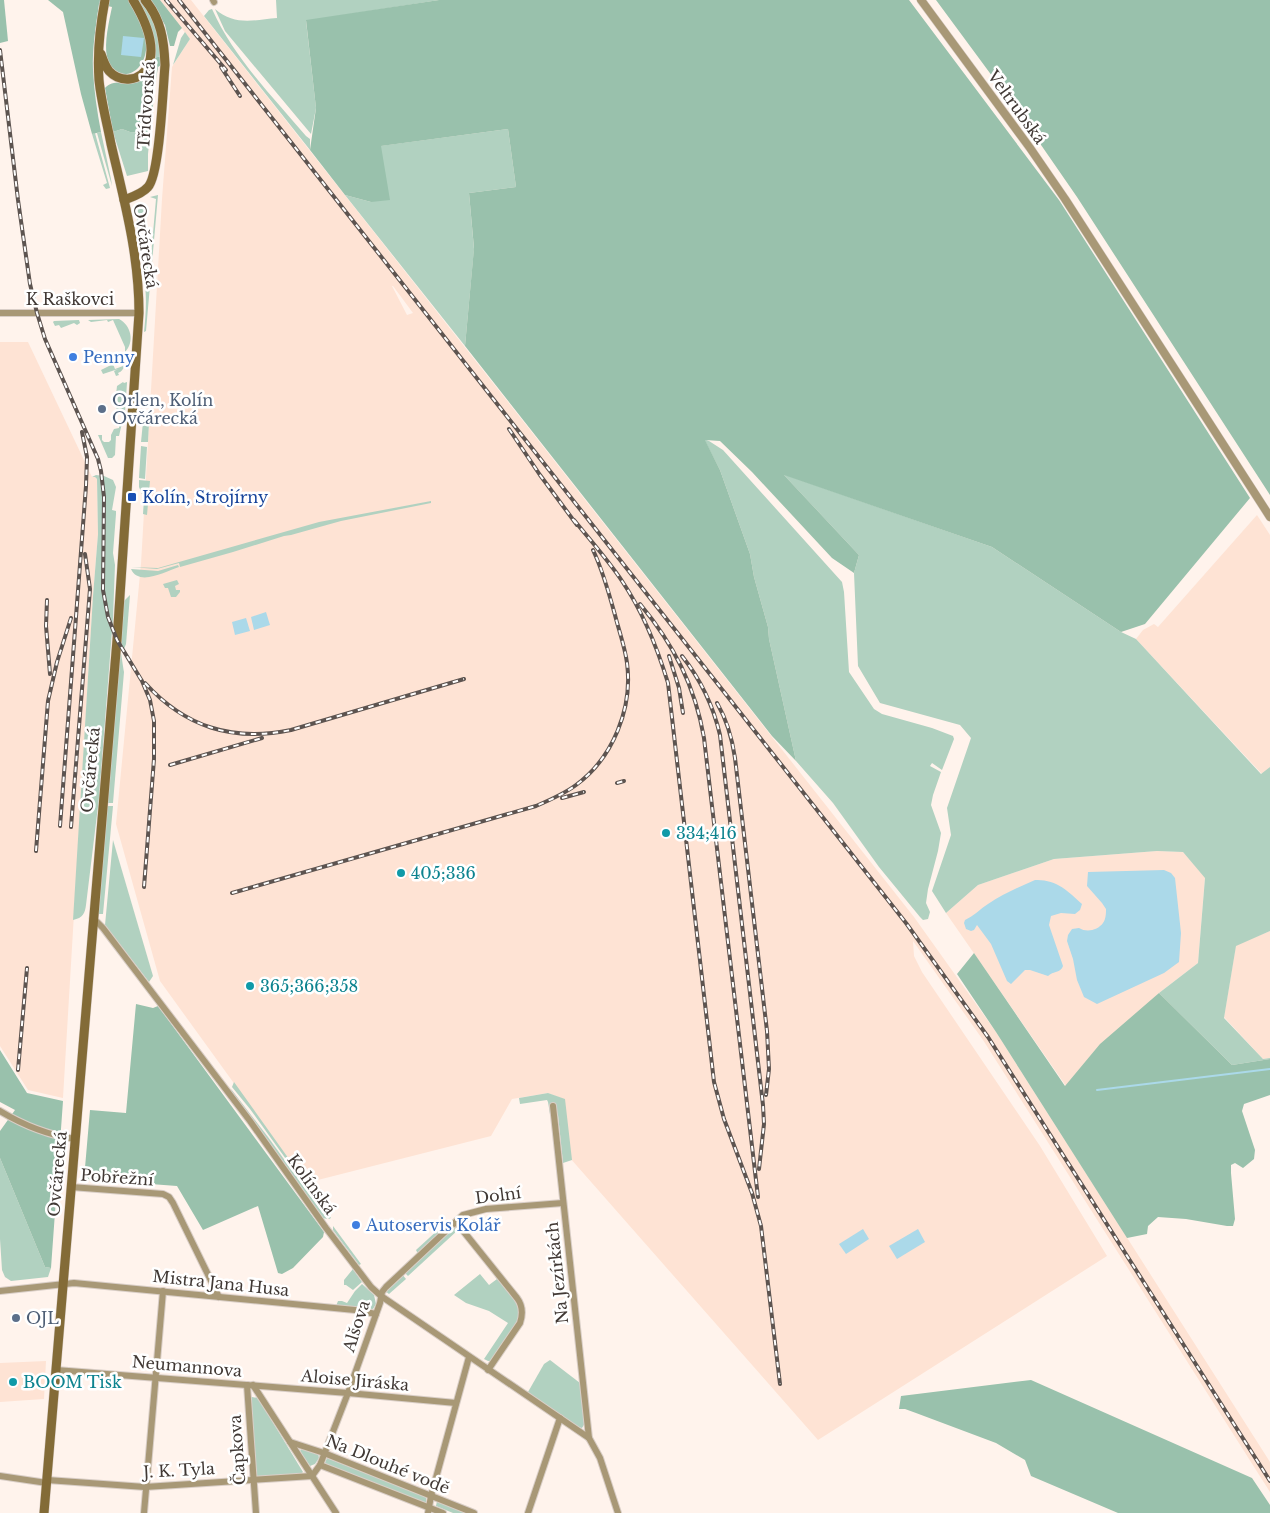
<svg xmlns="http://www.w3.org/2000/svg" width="1270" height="1513" viewBox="0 0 1270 1513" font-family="'Libre Baskerville',serif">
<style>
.built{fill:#fee3d4;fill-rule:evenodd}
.green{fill:#b1d1c0}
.forest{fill:#99c1ac}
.water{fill:#abd9e9}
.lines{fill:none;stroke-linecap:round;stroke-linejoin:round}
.stream{stroke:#abd9e9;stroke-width:2}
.minor-casing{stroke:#d9cec7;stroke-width:8}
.tertiary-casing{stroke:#d9cec7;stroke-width:9}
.secondary-casing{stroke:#d9cec7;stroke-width:10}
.minor{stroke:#a89876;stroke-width:6}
.tertiary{stroke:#a89876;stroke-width:8}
.secondary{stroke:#836b37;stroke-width:9}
.rail-casing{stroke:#5d5450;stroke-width:4}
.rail{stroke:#fff;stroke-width:2;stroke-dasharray:5.5;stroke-linecap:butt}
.shop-dot{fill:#3f7fe0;stroke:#fff;stroke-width:2}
.service-dot{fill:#5c6f8a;stroke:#fff;stroke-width:2}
.transit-dot{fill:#1a4fb4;stroke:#fff;stroke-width:2}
.culture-dot{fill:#0f9aa8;stroke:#fff;stroke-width:2}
.labels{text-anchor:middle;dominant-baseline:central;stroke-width:5;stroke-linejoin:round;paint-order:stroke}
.street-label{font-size:16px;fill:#413935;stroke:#fff}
.shop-label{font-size:16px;fill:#366cbe;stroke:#fff;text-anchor:start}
.service-label{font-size:16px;fill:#4e5e75;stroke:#fff;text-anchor:start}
.transit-label{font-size:16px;fill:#164399;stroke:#fff;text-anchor:start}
.culture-label{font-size:16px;fill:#0d838f;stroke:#fff;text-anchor:start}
</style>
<rect width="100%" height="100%" fill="#fff3ec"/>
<g class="built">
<path d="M160,0H191L914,917L996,1032L1270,1462V1492L983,1040L913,941L914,956L922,972L1040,1146L1107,1256L818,1440L570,1158L563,1099L548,1093L512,1099L491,1136L306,1183L160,981L116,824L141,564L162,199L172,67L190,39ZM392,286H393L413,313L407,315Z"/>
<path d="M0,342H28L92,477H95L97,479L98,534L93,596L63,1098L28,1090L0,1046Z"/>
<path d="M1257,515L1270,535V767L1262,774L1136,639L1143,630L1154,624L1158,627Z"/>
<path d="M1157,851L1183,852L1205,877L1198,963L1159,993L1066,1086L946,913L978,885L1054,859Z"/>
<path d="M1270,931V1058L1263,1059L1224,1017L1236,945Z"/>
<path d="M46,1361L44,1399L0,1402V1363Z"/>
</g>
<g class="green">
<path d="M138,0H141C155,19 158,33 161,56L154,58L148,20Z"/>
<path d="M276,0H439L306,21L316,108L311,134L225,31L215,9C235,26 253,20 277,18Z"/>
<path d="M212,9C234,58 272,96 306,136L310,139V150L204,16L209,10Z"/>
<path d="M185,32L190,39L173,65L181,38Z"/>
<path d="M155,86L148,154V171L127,176L113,132L122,129L130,132L145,133L146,101L148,88Z"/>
<path d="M508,129L516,187L469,193L474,249L465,346L345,195L371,202L380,146Z"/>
<path d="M101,132L111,179L112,186L97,133Z"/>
<path d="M95,133L110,188L106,189L103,185L107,183L92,134Z"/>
<path d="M158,195L146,331L144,332C146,314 147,295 144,277C142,255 134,230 138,208L142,205L145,206L140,236L143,255L151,256L156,199L150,197Z"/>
<path d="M119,319C131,325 135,342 125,352V347L113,320L108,322L107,320L91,322L88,320Z"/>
<path d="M79,320L80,323L77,325L74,323L61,328L59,325L55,326L53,322L54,321Z"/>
<path d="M125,355C124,363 126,370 118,373L119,375L116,376L114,371L118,369L103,374L101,370L113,364L115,369L123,366L121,361L123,356Z"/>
<path d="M123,382L124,383L127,382V383L125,412L123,415L117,411L116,404H115L117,386Z"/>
<path d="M119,422L122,423L119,436H116L115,455L112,458H108L98,435H102V440L104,442H109L111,440V435L114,429L119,428Z"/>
<path d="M143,422L149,423L148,442H141Z"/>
<path d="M704,439L709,441L723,450L842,582L844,592L849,672L874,709L882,714L932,728L953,736L954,739L942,770L932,763L930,766L941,772L933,795L931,805L941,833L938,851L928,889L926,903L930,912L928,919L923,920L920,917L879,867L833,803L796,761L769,639L768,627L754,577L750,554L720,470Z"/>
<path d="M141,446L147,447L145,479L139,478Z"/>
<path d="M783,474L992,547L1121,632L1136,639L1261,774L1270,767V931L1236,946L1224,1018L1263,1059L1270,1058V1059L1232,1065L1159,993L1198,963L1205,878L1183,852L1157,851L1054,859L978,885L946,913L932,891L951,835L947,808L971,738L960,725L880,703L858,666L854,573L859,555Z"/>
<path d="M96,475L104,476L113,480L116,487L112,510L116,511V514L113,553L115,565L113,618L99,798L86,905C85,913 83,918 73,920L93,596L98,534L97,479L95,477H92Z"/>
<path d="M139,480L150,481L147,515L143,514L144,499L139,487Z"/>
<path d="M431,501V503L341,521L291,535L284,536L233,552L180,567L179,563L157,569L131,567L158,568L319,522Z"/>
<path d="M178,565L179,567C166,571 139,587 131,569L158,571Z"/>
<path d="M177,580L179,584L175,586L176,590H180V592L176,597H171L168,588H165L163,584Z"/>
<path d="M130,595L126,644L124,649L120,643L123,605L124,601Z"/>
<path d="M120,648C121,651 123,667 124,672L113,803H107Z"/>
<path d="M107,806H113L103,914H98Z"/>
<path d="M113,840L153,976L149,982L105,925Z"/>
<path d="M234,1082L331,1218L329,1219L250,1109L232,1087Z"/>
<path d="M231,1089L268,1137L327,1219L323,1218L232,1093Z"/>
<path d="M548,1093L565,1099L572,1160L563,1163L558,1115L557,1113L550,1114L548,1102L547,1100L520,1104L519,1098Z"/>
<path d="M0,1158L45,1267L51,1268L48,1277L11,1281L5,1277L2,1270L0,1239Z"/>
<path d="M456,1225L490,1266L489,1268L458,1230L408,1276L404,1272Z"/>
<path d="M333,1226L361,1264L359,1265L333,1230Z"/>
<path d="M440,1228L442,1231L418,1254L416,1250Z"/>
<path d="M353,1269L362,1282L353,1290L346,1285H344V1280Z"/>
<path d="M494,1271C500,1278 516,1295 519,1302C526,1320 500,1347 491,1361H488L484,1359L508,1323L489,1311L466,1303L454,1295L480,1274L489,1285L497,1279L492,1272Z"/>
<path d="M402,1274L406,1279L389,1294L385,1291Z"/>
<path d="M362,1284L374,1295L376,1304L373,1309L336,1306L338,1301H342L347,1303L355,1291Z"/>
<path d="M550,1360L580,1383L585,1423L582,1428L578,1427L528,1392L544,1364Z"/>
<path d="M252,1397L258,1398L303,1472L301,1474L259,1477L255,1475L250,1398Z"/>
<path d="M302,1448L318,1453L319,1458L315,1464L310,1466L300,1451Z"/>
<path d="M327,1458L426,1497V1502L425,1503L326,1465L325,1463Z"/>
<path d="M437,1501L465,1512L464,1513H453L436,1506Z"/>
</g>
<g class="forest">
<path d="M0,0H4L8,41L0,43Z"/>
<path d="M48,0H128C138,13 148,33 146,50C143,76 115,85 107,57C104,42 109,22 112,7L99,4C96,26 92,48 93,70C94,91 97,111 101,132L92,134L81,94L63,12Z"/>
<path d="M149,0H160L182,28L178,32L174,46H170L165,25Z"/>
<path d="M439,0H909L1059,200L1250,498L1145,624L1121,632L992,547L784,475L859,555L854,573L832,558L752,472L720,441L705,440L720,470L750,554L754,577L768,627L769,639L796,761L772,736L465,346L474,248L469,193L516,187L508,129L381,146L390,200L371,202L345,195L310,150L316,108L306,20Z"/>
<path d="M936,0H1270V495L1077,197L1012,103Z"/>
<path d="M161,56V65L158,67L155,86L148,88L146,101L145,133L130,132L122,129L113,132L105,88C112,80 123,83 133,83L154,58Z"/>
<path d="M974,953L1065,1086L1100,1044L1159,993L1232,1065L1270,1059V1095L1244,1104L1242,1111L1255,1150L1254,1159L1243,1168L1235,1163L1231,1165V1173L1235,1219L1233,1226H1227L1186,1219L1158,1217L1148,1226L1147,1234L1127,1238L996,1032L957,974Z"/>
<path d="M136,1004L153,1008L158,1006L324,1232L323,1237L293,1268L282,1274L278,1273L258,1206L203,1230L177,1186L84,1179L90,1110L126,1113Z"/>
<path d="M0,1050L27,1093L63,1101L51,1268L45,1267L0,1158V1131L15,1110L0,1102Z"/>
<path d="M1031,1380L1252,1478L1270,1505V1513H1118L1031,1476L1025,1460L996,1443L916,1413L905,1409H899L901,1396Z"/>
</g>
<g class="water">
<path d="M123,36L144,38L141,57L121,55Z"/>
<path d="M266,612L270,625L254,630L251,617Z"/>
<path d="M246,618L250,631L235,635L232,622Z"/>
<path d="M1164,870L1171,873L1175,878L1181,933L1179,962L1164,973L1097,1004L1084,997L1077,980L1073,959L1067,941L1068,935L1072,929L1079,928C1087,933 1098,930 1103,923C1106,919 1106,913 1106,909L1102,903L1087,886L1088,872Z"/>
<path d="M1035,880C1056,879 1068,891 1082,904L1080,910L1075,914L1061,913L1051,916L1049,925L1063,966C1061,973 1053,971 1048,976L1030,970H1025L1011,984L1007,981L991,944L977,925L974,930L971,931L966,929L964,923L965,920C974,916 980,909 988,904C1003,894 1019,887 1035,880Z"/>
<path d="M863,1229L869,1239L846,1254L839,1244Z"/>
<path d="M918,1229L925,1242L897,1259L889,1246Z"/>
</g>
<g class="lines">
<path class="stream" d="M1097,1090L1270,1069"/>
<g class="minor-casing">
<g id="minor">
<path d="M213,0L214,2"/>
<path d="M0,313H139"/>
<path d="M93,918L103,928L250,1121L326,1228L371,1287L381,1296L589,1438L600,1458L618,1513"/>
<path d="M553,1106L589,1438"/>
<path d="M0,1111C23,1125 48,1135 75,1139"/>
<path d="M71,1187L163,1194L169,1197L173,1203L219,1297"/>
<path d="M456,1222L517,1298C523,1306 523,1314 520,1323L488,1370"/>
<path d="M0,1291L74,1283L355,1310L376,1314"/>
<path d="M56,1370L348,1393L456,1403"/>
<path d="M247,1385L256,1513"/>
<path d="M253,1385L336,1513"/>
<path d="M290,1442L324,1453L474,1513"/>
<path d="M320,1465L443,1513"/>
<path d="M0,1476L47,1483"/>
<path d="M47,1480L145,1487L312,1476L320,1465L348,1393L380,1303L382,1292L386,1287L463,1215L486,1209L563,1203"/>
<path d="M144,1513L163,1291"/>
<path d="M428,1513L431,1496L469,1357"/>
<path d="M528,1513L560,1418"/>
</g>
</g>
<g class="tertiary-casing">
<path id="tertiary" d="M921,0L1030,148L1065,199L1270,517"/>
</g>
<g class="secondary-casing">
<g id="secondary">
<path d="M101,54C103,60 105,66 109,71C120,83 141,82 148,66C157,45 144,18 133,0"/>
<path d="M124,200C132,197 142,194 148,187C160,174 163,87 165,65C164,40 161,19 145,0"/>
<path d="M44,1513L117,640L139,313C139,254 124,200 111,144C107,123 101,101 99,80C97,53 100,26 105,0"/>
</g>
</g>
<use href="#minor" class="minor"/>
<use href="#tertiary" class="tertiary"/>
<use href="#secondary" class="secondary"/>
<g class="rail-casing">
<g id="rail">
<path d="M166,0L226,70"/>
<path d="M179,0L906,923L988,1037L1270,1481"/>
<path d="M0,50L18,200L30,284L37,313L45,339L98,459L101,471L104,497L103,590L108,617L117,640L142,681L150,700L154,721V759L144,887"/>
<path d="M221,67L240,96"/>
<path d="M509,429L540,475L577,525"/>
<path d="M574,520C590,540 608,560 622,581C643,612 657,647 668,683L714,1082L724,1119L752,1193L761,1226L780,1384"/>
<path d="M47,600L46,626L50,674"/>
<path d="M640,604C674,645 695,686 704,738L758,1197"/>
<path d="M669,656L679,688L683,713"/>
<path d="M682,656C701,680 713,705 720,735L763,1105L764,1124L759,1169"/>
<path d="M145,683C185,727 232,742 291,730L464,679"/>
<path d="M717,703C727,720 732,738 735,758L767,1031L769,1069L766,1095"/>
<path d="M170,765L262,738"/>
<path d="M617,783L624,781"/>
<path d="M562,798L584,792"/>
<path d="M60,826L86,486L87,457L82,432"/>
<path d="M71,827L90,589L85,554"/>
<path d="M36,851L48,701L57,662L71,618"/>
<path d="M232,893L536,806C550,800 564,794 576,785C613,758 633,708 627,663C625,647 619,631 615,615C609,593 603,571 593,550"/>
<path d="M18,1070L27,968"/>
</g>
</g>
<use href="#rail" class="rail"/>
</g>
<g class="shop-dot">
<circle cx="73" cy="357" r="5"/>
<circle cx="356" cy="1225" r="5"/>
</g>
<g class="service-dot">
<circle cx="102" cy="409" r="5"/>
<circle cx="16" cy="1318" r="5"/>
</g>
<rect class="transit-dot" x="127" y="492" width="10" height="10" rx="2.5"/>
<g class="culture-dot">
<circle cx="666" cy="833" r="5"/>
<circle cx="401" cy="873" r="5"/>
<circle cx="250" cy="986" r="5"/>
<circle cx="13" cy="1382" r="5"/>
</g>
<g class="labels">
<g class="street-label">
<text transform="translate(146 105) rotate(-86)">Třídvorská</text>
<text transform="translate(1017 107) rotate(54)">Veltrubská</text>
<text transform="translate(146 246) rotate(81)">Ovčárecká</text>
<text x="70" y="299">K Raškovci</text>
<text transform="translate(90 770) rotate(-85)">Ovčárecká</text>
<text transform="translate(57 1174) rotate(-85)">Ovčárecká</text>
<text transform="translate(117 1177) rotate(4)">Pobřežní</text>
<text transform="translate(312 1184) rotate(54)">Kolínská</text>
<text transform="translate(498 1195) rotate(-7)">Dolní</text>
<text transform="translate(557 1273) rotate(-96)">Na Jezírkách</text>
<text transform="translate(221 1283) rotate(6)">Mistra Jana Husa</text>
<text transform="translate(356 1326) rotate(-72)">Alšova</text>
<text transform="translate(187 1366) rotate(5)">Neumannova</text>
<text transform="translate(355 1380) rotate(5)">Aloise Jiráska</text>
<text transform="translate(237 1450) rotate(-94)">Čapkova</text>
<text transform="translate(388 1464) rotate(22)">Na Dlouhé vodě</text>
<text transform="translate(179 1470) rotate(-3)">J. K. Tyla</text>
</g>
<g class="shop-label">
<text x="83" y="357">Penny</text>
<text x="366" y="1225">Autoservis Kolář</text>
</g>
<g class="service-label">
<text x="112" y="400">Orlen, Kolín<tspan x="112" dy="18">Ovčárecká</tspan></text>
<text x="26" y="1318">OJL</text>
</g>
<g class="transit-label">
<text x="142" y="497">Kolín, Strojírny</text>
</g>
<g class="culture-label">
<text x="676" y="833">334;416</text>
<text x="411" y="873">405;336</text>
<text x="260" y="986">365;366;358</text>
<text x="23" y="1382">BOOM Tisk</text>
</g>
</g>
</svg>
